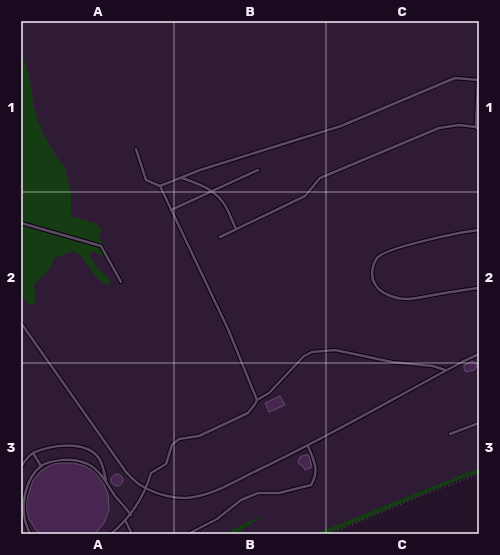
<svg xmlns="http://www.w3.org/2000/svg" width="500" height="555" viewBox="0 0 500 555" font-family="Rubik,sans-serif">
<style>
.built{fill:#2f1b36}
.green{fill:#163c13}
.building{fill:#482652;stroke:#624f68}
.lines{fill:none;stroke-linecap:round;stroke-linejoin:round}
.service-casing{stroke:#0c0111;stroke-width:4.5}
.path{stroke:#68596d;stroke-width:1;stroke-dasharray:1 3;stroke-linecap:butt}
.service{stroke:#5d4b64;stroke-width:2.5}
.grid{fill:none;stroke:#f6ebfa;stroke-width:1;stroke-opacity:0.55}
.neatline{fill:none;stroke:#f6ebfa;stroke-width:1.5}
.grid-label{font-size:13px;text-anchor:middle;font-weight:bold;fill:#f6ebfa}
</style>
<rect width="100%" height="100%" fill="#241329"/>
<path class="built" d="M21,21H479V468L314,534H236L262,516L224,534H21Z"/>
<g class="green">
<path d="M21,50L29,75L34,107L38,121L43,133L58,159L65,168L71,192V213L73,217L95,223L102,229L99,237L107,250L105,254L101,256L94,252L89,254C92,258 93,262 96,266C102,273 108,275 111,284L108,285C91,278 89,260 74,251L54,258L50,269L36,282L34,286L36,297L34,304H29L21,297Z"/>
<path d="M479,468V473L458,480L327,534H314Z"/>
<path d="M265,514L236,534H223Z"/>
</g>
<g class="building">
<path d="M472,361L476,363L477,367L474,370L466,372L464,369V365Z"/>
<path d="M280,396L285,405L269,412L265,403Z"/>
<path d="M305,455H309L312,467L305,470L303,466L299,464L298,462L300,457Z"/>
<path d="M61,463H74L85,466L95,472L104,484L108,495L109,510L104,523L95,534H41L36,530L29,519L26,507L27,499L33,480L41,471L53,464Z"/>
<circle cx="117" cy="480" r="6"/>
</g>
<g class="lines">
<g class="service-casing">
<g id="service">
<path d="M478,80L476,127L479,130"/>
<path d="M182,178C196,183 212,188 222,201C228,208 232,221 236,229"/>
<path d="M160,186L200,170L341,126L455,78L479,80"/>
<path d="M171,210L258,170"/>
<path d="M21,223L101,246L121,282"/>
<path d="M479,230C462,232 386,247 377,258C372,265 370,277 375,284C380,294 396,299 407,299C414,299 421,297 428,296C445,293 462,290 479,288"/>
<path d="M220,237L305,196L320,178L439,128L459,125L476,127"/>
<path d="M21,323L126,472C131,477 136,483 142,486C157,495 177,500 194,497C217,493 237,480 258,470C328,437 394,398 462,362L479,354"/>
<path d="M257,400L269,393L304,356L312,352L335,350L392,362L433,366L445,370"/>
<path d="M450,434L479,423"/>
<path d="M33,453L41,466"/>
<path d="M21,467C24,462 28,456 33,453C50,445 84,440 98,457C103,463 104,473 106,480"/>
<path d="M125,520L132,534"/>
<path d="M30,534C28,529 26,525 25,520C21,502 26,478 41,466C46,462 54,461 61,460C70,459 79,460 88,464C101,471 107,484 115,496C120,502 126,508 131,515"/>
<path d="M111,534C131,517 144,498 151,473L166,464L172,445L179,439L199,436L248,413L255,404L257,400L228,329L160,186L146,180L136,149"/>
<path d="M188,534L217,519L241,500L258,493H279L311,485C320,470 314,461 308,446"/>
</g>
</g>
<path class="path" d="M330,534L420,496L479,474"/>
<use href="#service" class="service"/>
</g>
<path class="grid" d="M174,21V534M326,21V534M21,192H479M21,363H479"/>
<rect width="500" height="555" fill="none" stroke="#1a0a1f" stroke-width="44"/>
<rect x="22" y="22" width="456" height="511" class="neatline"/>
<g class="grid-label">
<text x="98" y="16">A</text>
<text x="250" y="16">B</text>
<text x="402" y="16">C</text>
<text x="11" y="112">1</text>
<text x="489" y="112">1</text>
<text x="11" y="282">2</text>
<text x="489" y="282">2</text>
<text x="11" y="452">3</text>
<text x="489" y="452">3</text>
<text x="98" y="549">A</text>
<text x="250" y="549">B</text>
<text x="402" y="549">C</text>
</g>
</svg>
